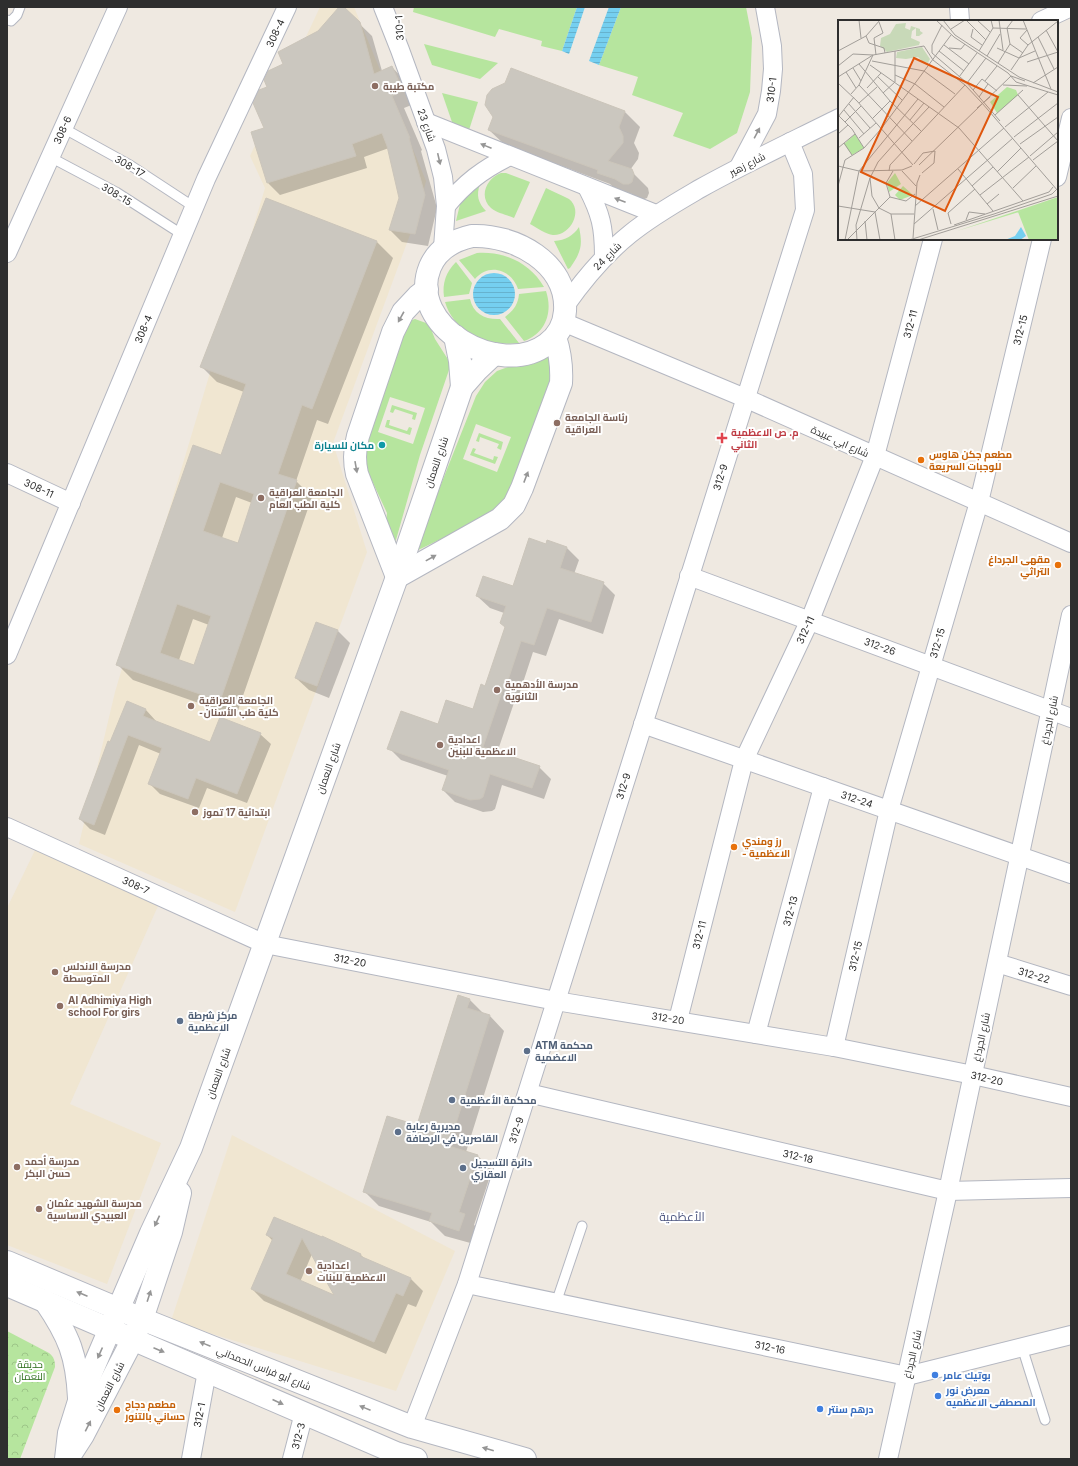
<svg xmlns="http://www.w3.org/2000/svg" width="1078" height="1466" viewBox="0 0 1078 1466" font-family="Inter,Cairo,sans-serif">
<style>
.education{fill:#f0e6d1}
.grass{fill:#b6e59e;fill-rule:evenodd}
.park{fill:url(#park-crowns)}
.water{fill:url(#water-rules)}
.shadow{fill:#0003;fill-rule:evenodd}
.building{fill:#cbc7bf;stroke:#cbc5ba;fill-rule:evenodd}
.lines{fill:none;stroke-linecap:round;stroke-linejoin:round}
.service-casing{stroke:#b4b7c1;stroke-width:11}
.minor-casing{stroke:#b4b7c1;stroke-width:20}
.tertiary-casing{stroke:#b4b7c1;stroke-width:24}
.service{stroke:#fff;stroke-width:9}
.minor{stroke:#fff;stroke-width:18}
.tertiary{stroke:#fff;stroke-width:22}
.oneway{fill:#969696}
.education-dot{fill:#8d6e63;stroke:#fff;stroke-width:1.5}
.health-dot{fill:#e0444e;stroke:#fff;stroke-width:1.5}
.culture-dot{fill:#0f9aa8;stroke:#fff;stroke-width:1.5}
.food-dot{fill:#e8710a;stroke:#fff;stroke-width:1.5}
.service-dot{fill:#5c6f8a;stroke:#fff;stroke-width:1.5}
.shop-dot{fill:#3f7fe0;stroke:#fff;stroke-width:1.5}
.labels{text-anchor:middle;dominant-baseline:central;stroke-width:4;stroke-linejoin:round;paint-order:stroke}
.street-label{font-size:10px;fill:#2e2e2e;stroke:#fff}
.education-label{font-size:10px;font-weight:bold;fill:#785e54;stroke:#fff;text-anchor:start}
.health-label{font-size:10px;font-weight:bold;fill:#be3a42;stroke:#fff;text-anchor:start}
.culture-label{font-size:10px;font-weight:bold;fill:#0d838f;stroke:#fff;text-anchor:end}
.food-label{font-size:10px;font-weight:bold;fill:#c56008;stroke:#fff;text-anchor:start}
.service-label{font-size:10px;font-weight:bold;fill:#4e5e75;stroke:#fff;text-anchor:start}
.park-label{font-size:10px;fill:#2c6e1b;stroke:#fff}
.shop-label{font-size:10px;font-weight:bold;fill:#366cbe;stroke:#fff;text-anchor:start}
.quarter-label{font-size:12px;fill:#4d5680;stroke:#fff}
.inset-road{fill:none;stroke:#a29e99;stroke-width:1}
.view{fill:#df570e;fill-opacity:0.15;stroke:#df570e;stroke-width:2}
.inset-edge{fill:none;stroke:#2e2e2e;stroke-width:2}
</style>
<defs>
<pattern id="park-crowns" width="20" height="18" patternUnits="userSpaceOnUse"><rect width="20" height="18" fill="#b6e59e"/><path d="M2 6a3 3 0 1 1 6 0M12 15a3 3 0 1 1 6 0" fill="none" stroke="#9dc588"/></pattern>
<pattern id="water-rules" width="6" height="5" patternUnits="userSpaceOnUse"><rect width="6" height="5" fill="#75cff0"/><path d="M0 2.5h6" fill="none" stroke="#66b2ce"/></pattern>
</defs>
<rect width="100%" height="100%" fill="#efe9e1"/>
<g class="education">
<path d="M320,7H354L426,181L418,213L333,443L367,552L235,912L79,844L115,692L265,188L250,156Z"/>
<path d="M39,842L162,897L70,1104L161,1143L107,1284L7,1245V908Z"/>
<path d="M232,1135L455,1251L396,1391L171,1321Z"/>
</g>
<g class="grass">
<path d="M414,7H577L562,51L541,46L542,41L499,29L495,37L413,12Z"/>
<path d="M621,7H746L752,38L750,92L737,133L710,149L673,136L683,113L632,95L638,77L599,65Z"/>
<path d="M424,44L498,63L480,79L432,65Z"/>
<path d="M442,93L478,102L469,130L453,125Z"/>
<path d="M501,173H506L530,182L514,218C507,215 497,213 491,208C478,196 487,178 501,173Z"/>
<path d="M480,184C476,195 478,203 486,211L456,221L461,200Z"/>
<path d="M546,188C553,192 562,195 569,199C584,211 570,236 553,235C546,234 537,228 530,224Z"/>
<path d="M579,227C583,246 581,252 570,268L568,269L554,241C566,240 573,236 579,227Z"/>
<path d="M477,253C504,251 530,263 544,287L518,289C512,270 489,262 475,279L459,260Z"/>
<path d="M456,262L472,283L469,294L444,297C442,283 446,272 456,262Z"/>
<path d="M546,291C553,312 546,333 524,341L505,317C513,311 518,305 519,294Z"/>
<path d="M470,299C473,314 486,320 500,319L519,343C489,347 454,333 445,302Z"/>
<path d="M415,319L426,323L431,329L435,339L449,361L450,367L420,455L396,540L395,541L386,522L387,513L361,457L400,343L409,321ZM390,397L425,408L413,444L378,432Z"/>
<path d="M549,352L557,366L504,509L416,551L415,550L476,396L485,382L497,371ZM476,424L511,437L497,472L463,459Z"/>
<path d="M392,405L417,413L415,420L412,419L413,415L395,409L393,413L390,412Z"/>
<path d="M387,420H390L389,425L407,431L409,427L412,428L410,435L385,427Z"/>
<path d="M479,433L503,442L501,450L497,448L499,444L480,437L479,442L476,441Z"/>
<path d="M473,448L476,449L474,453L493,460L494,456L498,457L495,464L470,455Z"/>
</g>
<path class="park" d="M7,1331L49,1353C54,1357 55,1361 55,1367L20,1459H7Z"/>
<g class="water">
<path d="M577,7H585L569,54L562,51Z"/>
<path d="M609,7H621L599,65L589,61Z"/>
<circle cx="494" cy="294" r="21"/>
</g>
<g class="shadow">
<path d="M341,7H342L372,36L382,71L392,67L404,80L414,104L404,108L422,150L421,151L437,208L428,246L402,242L390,230L400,198L389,148L364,157L367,168L280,195L268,183L265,128L268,87L285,65L318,32Z"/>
<path d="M624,111L640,127L634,143L639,153L638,159L630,170L648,188L649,193L647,198L642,200L637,199L632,194L614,188L610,184L505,145L489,130Z"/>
<path d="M267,199L377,242L393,258L328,424L317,420L296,481L312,497L236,716L133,680L118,665L222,456L244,392L217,382L202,367ZM236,497L252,503L238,544L222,538ZM193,619L209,625L195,666L179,660Z"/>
<path d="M548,541L567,548L579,560L574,574L603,583L615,595L603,634L559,619L546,656L533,652L517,701L515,700L497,753L539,767L551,779L544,799L502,785L495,809L492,811L483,812L455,802L443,790L448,776L401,760L389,748L474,710L486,687L506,627L504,613L490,608L477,596L514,587L547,545Z"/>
<path d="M338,631L350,643L329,698L309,690L296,678Z"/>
<path d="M128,703L146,710L156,721L155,722L211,743L260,734L271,744L247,803L207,788L199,808L160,794L149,783L161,754L139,745L105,835L90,829L80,819Z"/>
<path d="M470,1000L485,1015L490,1016L504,1031L466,1152L477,1155L492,1170L474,1225L479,1229L474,1244L445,1236L431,1222L379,1206L364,1191L417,1126Z"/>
<path d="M274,1218L360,1254L365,1259L411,1279L423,1291L416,1307L408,1304L386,1354L264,1301L252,1289L273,1241L267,1235ZM312,1254L336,1297L300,1282Z"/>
</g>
<g class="building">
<path d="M339,7H344L360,22L374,74L392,66L403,91L392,96L410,138H409L425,195L415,234L389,230L399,198L387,146L382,133L352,144L356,156L267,183L251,132L264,128L253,103L259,90L267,87L264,80L268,71L283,64L278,52L318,31Z"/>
<path d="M511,68L625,111L619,127L623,136V143L608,161L632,169L634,174L632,182L629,184H623L615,179L597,173L598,170L488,130L493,117L485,105L487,95L492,89L505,83Z"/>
<path d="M266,198L377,241L312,409L302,405L278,474L297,480L220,701L116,665L193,445L221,455L246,384L200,367ZM220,482L254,494L238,543L203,531ZM177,604L211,616L194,665L160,653Z"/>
<path d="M529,538L546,544L547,540L567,547L560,568L604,582L591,622L547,608L534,645L521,641L505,689H503L483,747L540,766L532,788L490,774L483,797L480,799L470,800L442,790L449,770L387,749L401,711L438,724L446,700L473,709L481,684L485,686L505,627L500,623L506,606L476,596L483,576L513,586Z"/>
<path d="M316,622L338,630L317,686L295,678Z"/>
<path d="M127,701L146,709L143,716L210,742L220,717L261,733L237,794L196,778L188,799L148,784L162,748L128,735L94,825L79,819L108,741L110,742Z"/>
<path d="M458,995L470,999L467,1008L490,1015L449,1146L478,1155L459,1212L465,1214L459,1231L429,1221L432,1213L363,1192L387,1116L417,1125Z"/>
<path d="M274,1217L322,1237V1236L361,1254L360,1256L411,1278L403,1296L396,1293L374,1342L251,1289L273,1238L266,1235ZM302,1238L334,1295L286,1274Z"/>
</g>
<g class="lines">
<g class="service-casing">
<g id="service">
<path d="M7,20L11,21L17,15L20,7"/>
<path d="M63,128L130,165L194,207"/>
<path d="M50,157L116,192L183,235"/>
<path d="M556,1303L582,1226"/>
<path d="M1022,1347L1045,1420"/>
</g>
</g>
<g class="minor-casing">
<g id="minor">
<path d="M383,7L400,50L436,149L443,177L446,206L443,248"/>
<path d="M959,7L960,21"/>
<path d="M1041,21L1071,7"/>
<path d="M426,122L656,214"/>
<path d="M739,167L767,114L771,91L773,69L772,46L765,7"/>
<path d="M1057,177L1071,118"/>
<path d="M587,187C601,214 604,227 604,257"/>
<path d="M446,206C465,183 483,169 510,156"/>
<path d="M7,253L118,7"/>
<path d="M565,306C584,279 605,254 630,234C652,216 677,202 701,188C746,163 793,141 839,118"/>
<path d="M563,322L745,398L1071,543"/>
<path d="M7,473L71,503"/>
<path d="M689,576L1071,718"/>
<path d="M7,655L206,179L287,7"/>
<path d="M643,724L1071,874"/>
<path d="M7,827L265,944L556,1001L834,1047L973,1075L1071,1097"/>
<path d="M997,963L1071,986"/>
<path d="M678,1020L744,760L810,620L875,456L933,239"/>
<path d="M756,1034L823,787"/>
<path d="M834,1047L889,810L979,502L1042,239"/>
<path d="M528,1093L948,1191L1071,1188"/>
<path d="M467,1284L907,1376L1071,1335"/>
<path d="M412,1427L467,1284L805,210L803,174L790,142"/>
<path d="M191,1459L207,1371"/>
<path d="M292,1459L304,1413"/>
<path d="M888,1459L948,1191L1071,615"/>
</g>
</g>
<g class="tertiary-casing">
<g id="tertiary">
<path d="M472,236C514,234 568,263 565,311C564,324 558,336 547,344C500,380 406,326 430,267C438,248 454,240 472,236Z"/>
<path d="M427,289L418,296L403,312L393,332L358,436C354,450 354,461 357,474L397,577L500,519L514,505L522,488L561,383C562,366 560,352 555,337"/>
<path d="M455,336L460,361L462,387"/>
<path d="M7,1262L142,1319L412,1427L525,1459"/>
<path d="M7,1285L396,1453L416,1459"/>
<path d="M45,1301C69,1336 77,1356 79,1398"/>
<path d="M72,1452L83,1435L133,1339L142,1319L171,1232L180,1193"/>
<path d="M66,1459L69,1433L79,1401L151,1233L191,1148L397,577L462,387L477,370L494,354"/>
</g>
</g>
<use href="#service" class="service"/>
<use href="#minor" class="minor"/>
<use href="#tertiary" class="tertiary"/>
</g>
<defs><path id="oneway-solid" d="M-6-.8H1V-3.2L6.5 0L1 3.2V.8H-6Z"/></defs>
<g class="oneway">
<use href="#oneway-solid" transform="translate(757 133) rotate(-62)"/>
<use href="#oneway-solid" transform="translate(486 146) rotate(-158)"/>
<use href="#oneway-solid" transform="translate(439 159) rotate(77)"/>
<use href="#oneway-solid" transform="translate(620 200) rotate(-159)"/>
<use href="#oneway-solid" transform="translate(401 317) rotate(119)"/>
<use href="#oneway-solid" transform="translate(356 467) rotate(80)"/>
<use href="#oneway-solid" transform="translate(526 477) rotate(-69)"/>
<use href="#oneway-solid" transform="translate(431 558) rotate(-29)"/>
<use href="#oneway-solid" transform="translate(157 1221) rotate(115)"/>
<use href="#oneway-solid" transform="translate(82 1294) rotate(-157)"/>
<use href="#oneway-solid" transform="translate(149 1296) rotate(-72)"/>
<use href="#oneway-solid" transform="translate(205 1344) rotate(-158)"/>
<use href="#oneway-solid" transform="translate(159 1350) rotate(23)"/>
<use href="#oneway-solid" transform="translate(100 1353) rotate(114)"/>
<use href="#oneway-solid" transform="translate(278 1402) rotate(24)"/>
<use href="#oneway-solid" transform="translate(365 1408) rotate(-158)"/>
<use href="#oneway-solid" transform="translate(88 1426) rotate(-63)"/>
<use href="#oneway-solid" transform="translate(488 1449) rotate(-164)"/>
</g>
<g class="education-dot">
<circle cx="375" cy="86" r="4"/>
<circle cx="557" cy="423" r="4"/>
<circle cx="261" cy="498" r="4"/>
<circle cx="497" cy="690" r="4"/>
<circle cx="191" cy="706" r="4"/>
<circle cx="440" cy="745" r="4"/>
<circle cx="195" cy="812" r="4"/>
<circle cx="55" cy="972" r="4"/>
<circle cx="60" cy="1006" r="4"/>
<circle cx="17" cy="1167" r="4"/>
<circle cx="39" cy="1209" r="4"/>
<circle cx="309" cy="1271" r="4"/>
</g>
<path class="health-dot" d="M720 432h4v4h4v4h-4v4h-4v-4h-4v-4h4z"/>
<circle class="culture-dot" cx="382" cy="445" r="4"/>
<g class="food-dot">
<circle cx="921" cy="460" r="4"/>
<circle cx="1058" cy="565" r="4"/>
<circle cx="734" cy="847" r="4"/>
<circle cx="117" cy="1410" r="4"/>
</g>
<g class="service-dot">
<circle cx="180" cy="1021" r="4"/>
<circle cx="527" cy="1051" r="4"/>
<circle cx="452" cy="1100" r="4"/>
<circle cx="398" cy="1132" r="4"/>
<circle cx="463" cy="1168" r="4"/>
</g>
<g class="shop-dot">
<circle cx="935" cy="1375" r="4"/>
<circle cx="938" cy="1396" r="4"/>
<circle cx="820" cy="1409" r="4"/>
</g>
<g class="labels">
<g class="street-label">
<text transform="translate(399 28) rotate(-93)">310-1</text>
<text transform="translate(275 33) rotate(-65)">308-4</text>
<text transform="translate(771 90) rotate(-83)">310-1</text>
<text transform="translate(427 125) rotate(70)">شارع 23</text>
<text transform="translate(62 130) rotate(-66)">308-6</text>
<text transform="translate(747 164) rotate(-27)">شارع زهير</text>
<text transform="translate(130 166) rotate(31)">308-17</text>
<text transform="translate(117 194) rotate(31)">308-15</text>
<text transform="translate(607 256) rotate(-45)">شارع 24</text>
<text transform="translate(910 324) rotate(-75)">312-11</text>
<text transform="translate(143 329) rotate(-67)">308-4</text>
<text transform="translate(1020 330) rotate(-76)">312-15</text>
<text transform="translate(840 441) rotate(24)">شارع ابي عبيدة</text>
<text transform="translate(436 462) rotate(-71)">شارع النعمان</text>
<text transform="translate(720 477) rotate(-73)">312-9</text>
<text transform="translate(39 488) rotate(25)">308-11</text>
<text transform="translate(805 630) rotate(-65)">312-11</text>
<text transform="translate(937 643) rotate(-74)">312-15</text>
<text transform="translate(880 646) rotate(20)">312-26</text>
<text transform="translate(1049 720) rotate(-78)">شارع الجرداغ</text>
<text transform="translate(328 768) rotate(-70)">شارع النعمان</text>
<text transform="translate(623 786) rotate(-73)">312-9</text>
<text transform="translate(857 799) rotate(19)">312-24</text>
<text transform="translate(136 885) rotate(24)">308-7</text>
<text transform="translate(790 911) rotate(-75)">312-13</text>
<text transform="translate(699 935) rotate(-76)">312-11</text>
<text transform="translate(855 956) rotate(-77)">312-15</text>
<text transform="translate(350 960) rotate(11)">312-20</text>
<text transform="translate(1034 975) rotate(17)">312-22</text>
<text transform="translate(668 1018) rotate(9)">312-20</text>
<text transform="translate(981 1037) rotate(-78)">شارع الجرداغ</text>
<text transform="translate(218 1073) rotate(-70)">شارع النعمان</text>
<text transform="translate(987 1078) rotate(13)">312-20</text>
<text transform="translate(516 1130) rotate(-72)">312-9</text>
<text transform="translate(798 1156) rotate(13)">312-18</text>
<text transform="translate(770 1347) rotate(12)">312-16</text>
<text transform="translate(912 1354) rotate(-77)">شارع الجرداغ</text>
<text transform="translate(264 1368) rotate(22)">شارع أبو فراس الحمداني</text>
<text transform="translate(109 1386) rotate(-63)">شارع النعمان</text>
<text transform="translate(199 1415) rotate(-79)">312-1</text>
<text transform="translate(298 1436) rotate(-76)">312-3</text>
</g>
<g class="education-label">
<text x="383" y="86">مكتبة طيبة</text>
<text x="565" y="417">رئاسة الجامعة<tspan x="565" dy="12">العراقية</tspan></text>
<text x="269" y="492">الجامعة العراقية<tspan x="269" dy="12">كلية الطب العام</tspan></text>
<text x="505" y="684">مدرسة الأدهمية<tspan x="505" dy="12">الثانوية</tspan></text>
<text x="199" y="700">الجامعة العراقية<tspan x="199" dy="12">-كلية طب الأسنان</tspan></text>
<text x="448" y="739">اعدادية<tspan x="448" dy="12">الاعظمية للبنين</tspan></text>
<text x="203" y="812">ابتدائية 17 تموز</text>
<text x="63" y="966">مدرسة الاندلس<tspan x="63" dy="12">المتوسطة</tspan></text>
<text x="68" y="1000">Al Adhimiya High<tspan x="68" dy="12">school For girs</tspan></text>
<text x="25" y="1161">مدرسة أحمد<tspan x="25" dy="12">حسن البكر</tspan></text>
<text x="47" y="1203">مدرسة الشهيد عثمان<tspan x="47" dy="12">العبيدي الاساسية</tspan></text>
<text x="317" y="1265">اعدادية<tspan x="317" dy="12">الاعظمية للبنات</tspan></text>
</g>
<g class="health-label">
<text x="731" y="432">م. ص الاعظمية<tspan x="731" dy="12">الثاني</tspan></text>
</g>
<g class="culture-label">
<text x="374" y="445">مكان للسيارة</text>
</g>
<g class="food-label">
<text x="929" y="454">مطعم جكن هاوس<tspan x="929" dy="12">للوجبات السريعة</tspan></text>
<text x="1050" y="559" text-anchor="end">مقهى الجرداغ<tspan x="1050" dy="12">التراثي</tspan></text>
<text x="742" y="841">رز ومندي<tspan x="742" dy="12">- الاعظمية</tspan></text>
<text x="125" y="1404">مطعم دجاج<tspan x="125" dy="12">حساني بالتنور</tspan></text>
</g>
<g class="service-label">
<text x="188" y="1015">مركز شرطة<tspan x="188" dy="12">الاعظمية</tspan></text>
<text x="535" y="1045">ATM محكمة<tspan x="535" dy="12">الاعضمية</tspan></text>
<text x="460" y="1100">محكمة الأعظمية</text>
<text x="406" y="1126">مديرية رعاية<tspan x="406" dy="12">القاصرين في الرصافة</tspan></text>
<text x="471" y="1162">دائرة التسجيل<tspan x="471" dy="12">العقاري</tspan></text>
</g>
<g class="park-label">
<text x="30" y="1364">حديقة<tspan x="30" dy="12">النعمان</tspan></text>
</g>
<g class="shop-label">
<text x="943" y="1375">بوتيك عامر</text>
<text x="946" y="1390">معرض نور<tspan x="946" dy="12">المصطفى الاعظميه</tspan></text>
<text x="828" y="1409">درهم سنتر</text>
</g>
<g class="quarter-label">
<text x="682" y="1216">الأعظمية</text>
</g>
</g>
<g transform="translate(838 20)">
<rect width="220" height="220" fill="#efe9e1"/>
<path d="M57,153L63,164L51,172L49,163ZM65,166L75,175L62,180L57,175ZM220,177V180L119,211Z" fill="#b6e59e"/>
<path d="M68,3L67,8L72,10L73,6L82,9V11L85,13L81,16H78V8L74,11L73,18L82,22L81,25L49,32L42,26L43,18L52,14L58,4ZM84,27L92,39L90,43L84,41L80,37L68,39L58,38L59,32Z" fill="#c8d9b8"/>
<path d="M169,67L178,70L180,75L159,93L152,82ZM17,114L26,128L14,135L6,124ZM220,178V220H191L180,192Z" fill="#b6e59e"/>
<path d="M183,207L188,216L182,220H167L177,216Z" fill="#75cff0"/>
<path class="inset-road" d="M21,0L23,18M98,0L116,17L170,53L178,62L220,75M105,0L117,15L181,57L220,72M128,0L148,20M139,0L152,12M161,0L165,30M175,0L169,8L172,24L185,33M185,0L213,69M155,8L188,9M113,9L127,0M135,9L133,17L144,25M189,10L182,18L190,25M28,16L31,23L46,28L47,33M200,17L216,49M106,25L131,44M111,28L123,29L127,24M159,28L181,38L197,31M0,31L28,16L42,0M101,31L126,51M141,31L155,8L153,0M94,33L129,63L162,101M94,33V25L104,5M38,35L36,18L45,13L41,2M149,36L162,14M34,41L86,51L117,74M189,42L220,32L208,10M160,43L172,24M21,44L52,81L83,111M32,45L121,108L185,181M0,46L15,34L35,35L86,26L95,40L127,65L144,83L220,171M15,48L23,61M173,50L190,25L220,1M8,52L18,68M57,55L77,64L106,87M0,57L35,35M40,57L64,80M121,57L139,33M147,61L159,46M0,63L19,81L75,145M129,63L148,38M195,63L220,47M21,65L74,121M165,65L189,66M29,68L43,53M135,70L144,59L159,71M45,73L57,62V31M13,74L21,65L35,35M180,75L220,121M141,77L150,64M21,83L39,67M11,84L32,108M139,88L152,77M6,90L26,114M0,95L14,109L26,128M157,95L185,70M0,97L16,77M34,99L52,81M72,100L86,83M7,102L23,86M167,107L210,72M0,114L10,105M176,117L220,83M21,118L38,103M6,123L14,135M182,124L220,97M0,128L17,114M192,136L220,112M195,140L220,121M76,144L85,133L97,131L96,143L84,153M81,145L173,56L187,61M0,146L21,151L64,150L74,146M120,149L155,191M51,151L52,145L127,65M55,151L48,163L52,177L68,181L77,174M64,151L78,166M159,152L183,128M0,166L7,140L26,128L43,109L113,15M134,166L155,147M175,168L198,146M142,175L191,137M149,184L161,174M0,186L37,192L42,220M77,186L166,108M95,189L100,210M53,194L57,220M76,194H53L41,188L34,176L32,158L40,142L56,124L91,87M128,200L131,192L147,194M27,201L29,220M76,204L175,118M113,204L110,193L137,169M116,205L211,172L215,167M75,218L79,163L82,155M7,220L21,151L80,79M9,220L52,177M19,220L18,205L32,158M71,220L156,194L214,174L220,168M80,220L220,176"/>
<path class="view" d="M76,38L160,77L107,191L23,152Z"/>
<rect width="220" height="220" class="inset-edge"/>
</g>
<rect width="1078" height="1466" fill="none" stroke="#2e2e2e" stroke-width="16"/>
</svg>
